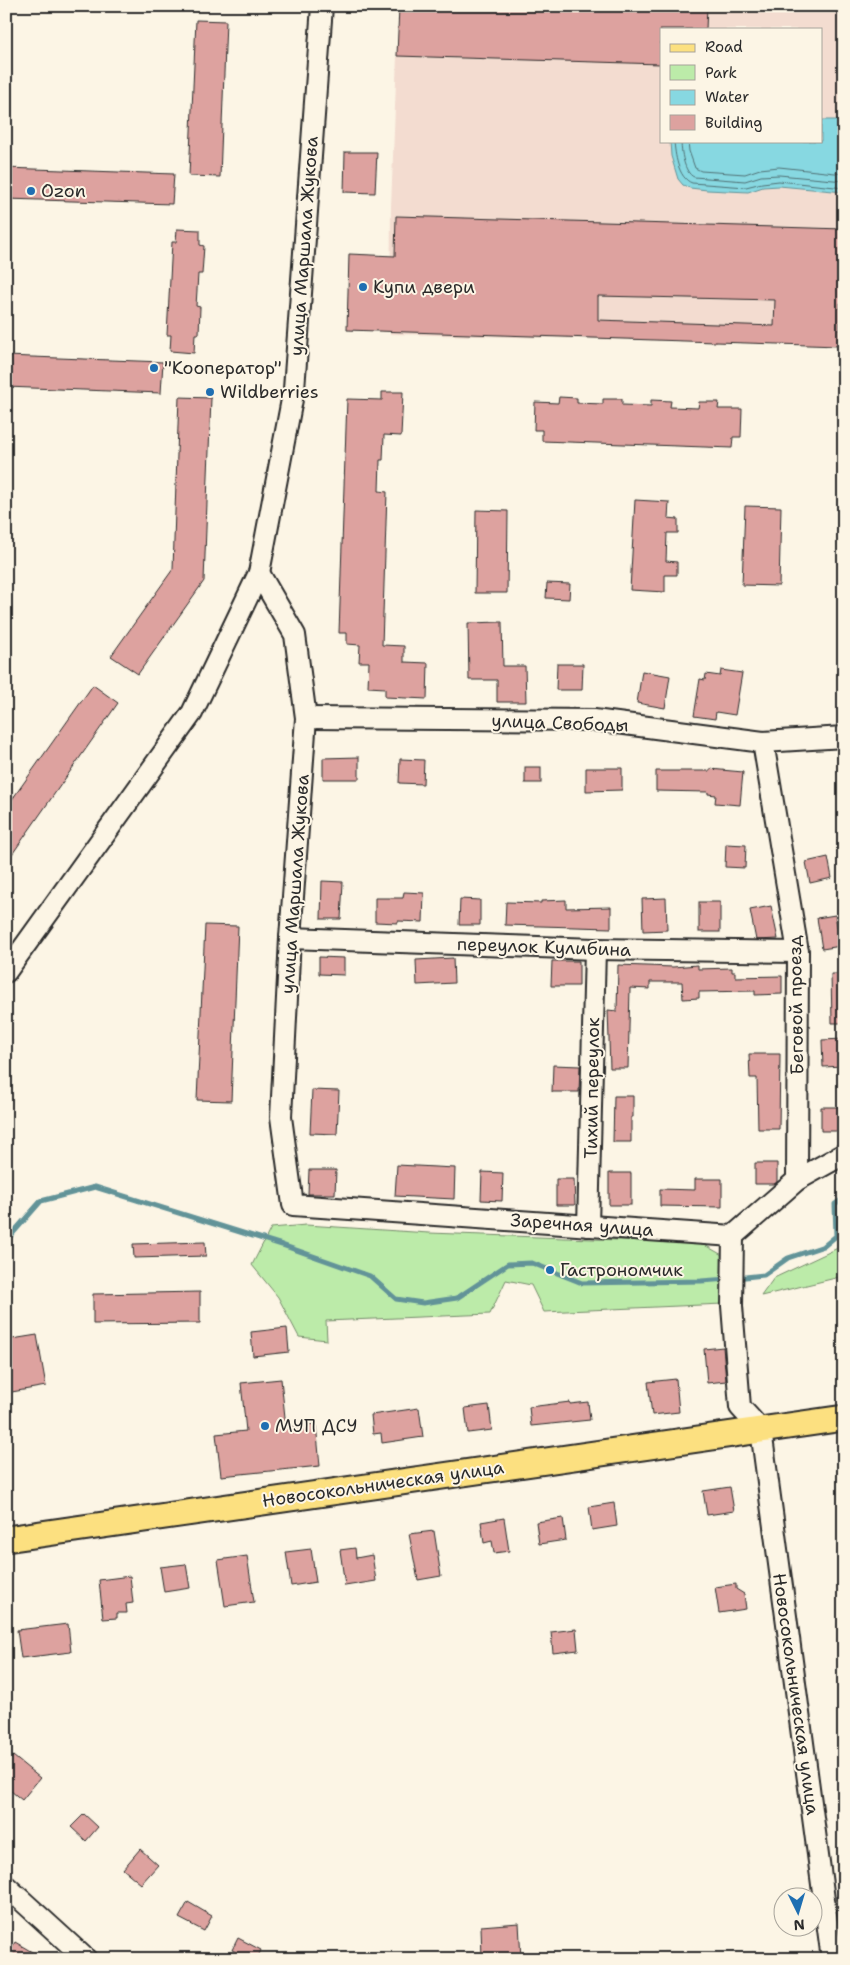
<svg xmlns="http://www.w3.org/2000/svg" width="850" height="1965" viewBox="0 0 850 1965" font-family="'Shantell Sans',sans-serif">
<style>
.built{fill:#f3dcd0;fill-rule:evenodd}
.green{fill:#bceba9;stroke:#748b6a}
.water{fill:#87d8e1;stroke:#629398}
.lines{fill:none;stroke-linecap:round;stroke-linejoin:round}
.shore{stroke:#507074;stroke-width:1}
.stream{stroke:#629398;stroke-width:5}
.building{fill:#dda29f;stroke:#2b2b2b;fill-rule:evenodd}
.minor-casing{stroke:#2b2b2b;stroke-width:24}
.major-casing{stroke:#2b2b2b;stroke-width:29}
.minor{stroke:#fcf5e5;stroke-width:20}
.major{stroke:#fce080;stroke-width:25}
.poi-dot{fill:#1f6fb2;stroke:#fcf5e5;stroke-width:2}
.labels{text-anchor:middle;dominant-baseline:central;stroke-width:4;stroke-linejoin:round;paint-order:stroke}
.poi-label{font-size:18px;fill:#2b2b2b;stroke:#fcf5e5;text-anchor:start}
.street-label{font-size:18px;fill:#2b2b2b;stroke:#fcf5e5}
</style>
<rect width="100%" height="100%" fill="#fcf5e5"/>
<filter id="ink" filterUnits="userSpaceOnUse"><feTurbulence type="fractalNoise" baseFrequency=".02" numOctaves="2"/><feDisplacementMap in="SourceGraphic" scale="10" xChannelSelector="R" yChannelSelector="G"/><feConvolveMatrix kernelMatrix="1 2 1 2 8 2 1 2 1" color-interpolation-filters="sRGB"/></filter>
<g filter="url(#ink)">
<path class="built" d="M399,6H844V345L390,334L391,206ZM661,29H821V141H661Z"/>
<g class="green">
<path d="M306,1225L429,1233L701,1243L724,1256L723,1304L544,1312L531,1285L506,1280L490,1314L326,1321L327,1340L299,1337L278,1297L252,1265L271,1228Z"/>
<path d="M843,1226L844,1276L761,1296L774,1278L840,1247Z"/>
</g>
<path class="water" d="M821,120H844V192L779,186L763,187L748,192L707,190L690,188L683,185L678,179L671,156L670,141H821Z"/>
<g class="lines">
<g class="shore">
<path d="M674,141C675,154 678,178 692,183L746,187L762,183L779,181L844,188"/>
<path d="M681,141C681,151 684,173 694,177L745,181L761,176L779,175L844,181"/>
<path d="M688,141L689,151L695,168L701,171L745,174L760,169L779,167L844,174"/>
</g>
<g class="stream">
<path d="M6,1241L41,1201L95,1187L282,1245L370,1276L396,1299L423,1303L457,1298L508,1264L532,1263L582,1283L701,1281L728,1279"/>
<path d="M736,1278L764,1275L788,1258L824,1246L836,1236L835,1204L844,1198"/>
</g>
</g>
<g class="building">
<path d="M399,6H707L706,29H661V64L397,56Z"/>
<path d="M196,20L226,21L220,177L189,176Z"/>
<path d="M345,152H377L375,193L344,192Z"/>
<path d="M6,168L174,174L172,204L6,199Z"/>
<path d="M396,216L844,229V304L840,303L839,346L347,330L349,254L395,256ZM598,296L775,300L774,326L598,320Z"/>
<path d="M177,229L200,230V245L204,246L202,274H198L196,306L200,307L199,334H195L194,353L170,351L171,335H167L172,242H176Z"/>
<path d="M6,356L163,362L161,393L6,387Z"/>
<path d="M382,392H403L401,436L384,435L383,460H380L379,491L387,492L382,645L404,646V662L428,663L427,699L385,697V688L368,687L369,662H359L360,645L347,644V633H339L347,399L382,400Z"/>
<path d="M179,397L211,398L204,581L138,674L111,656L173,569Z"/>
<path d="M559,397L577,398V403L603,404V399H622V405L651,406V400L671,401L670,407L698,408L699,402H719L718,409H742L741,437H733L732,448L542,441V430H534L535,402L558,403Z"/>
<path d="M635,500L669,502L668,518L678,519V533H667L666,561L677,562V575H665V592L630,590Z"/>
<path d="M745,506L781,507L779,586L742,585Z"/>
<path d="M476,510L508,511L507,593H475Z"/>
<path d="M547,583L570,584L569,599L546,598Z"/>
<path d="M502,622L503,666H525L526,702H497V680H469L468,623Z"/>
<path d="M557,664H583L582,690H556Z"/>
<path d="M721,670L742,673L735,715L716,712L715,719L694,716L700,679L705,680L706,674L720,676Z"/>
<path d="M642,671L670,676L665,708L637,703Z"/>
<path d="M93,685L118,703L6,863V808Z"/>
<path d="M359,757V779H323V758Z"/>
<path d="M400,759L424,760L423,784L399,783Z"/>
<rect x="525" y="767" width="16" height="16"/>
<path d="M586,768H622V790L586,791Z"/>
<path d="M710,769L743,772L740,805L715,803L716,795L708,794V792L656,791V771H710Z"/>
<path d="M726,844L746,845L745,868L725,867Z"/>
<path d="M828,857L832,878L810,883L806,862Z"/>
<path d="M322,881L343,882L341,919H321Z"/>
<path d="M404,892L424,893L423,922L398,921V923L375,922V898H403Z"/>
<path d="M666,898L667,930L643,931L642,899Z"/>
<path d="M460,899L480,900V925H459Z"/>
<path d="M566,900V908L611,907V928L505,925L506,902L541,903V901Z"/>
<rect x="699" y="902" width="21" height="30"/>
<path d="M771,906L778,939L756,940L750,910Z"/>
<path d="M835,915L841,946L822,949L817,918Z"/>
<path d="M205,925L238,926L231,1101L197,1100Z"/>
<path d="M319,957L344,958V975L319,974Z"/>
<path d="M453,958L454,983L417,985L416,960Z"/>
<path d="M552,961H579V986H551Z"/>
<path d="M618,965L673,967L698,965V969L732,968V972H735V977L782,976V994L755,995V991L699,992V998L683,999L682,982H650V989L630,988L628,1068H610L608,1010L617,1011Z"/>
<path d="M831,974H844V1023H832Z"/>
<path d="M844,1039V1066L823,1067L822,1040Z"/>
<path d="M749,1054H780L779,1129H758L757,1078H750Z"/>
<path d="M553,1065L580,1066L579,1092H552Z"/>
<path d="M312,1090L339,1091L337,1134L310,1133Z"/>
<path d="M614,1096H633V1117H631V1142H613Z"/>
<path d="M821,1107H844V1124H842V1131H821Z"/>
<path d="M755,1163H777V1182L774,1184H755Z"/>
<path d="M397,1165L455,1168L454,1199L395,1196Z"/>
<path d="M309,1170H336L335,1194H308Z"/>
<path d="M482,1172L503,1173L502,1201L481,1200Z"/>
<rect x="609" y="1173" width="22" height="32"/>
<path d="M556,1179H574L575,1205H556Z"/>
<path d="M695,1179H722V1207L660,1206V1189L695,1190Z"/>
<path d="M205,1242L206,1256L134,1258L133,1244Z"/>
<path d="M200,1292V1323L93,1324V1294Z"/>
<path d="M287,1328L289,1352L253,1356L251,1332Z"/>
<path d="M37,1335L46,1386L6,1393V1340Z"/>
<path d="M723,1347L726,1381L707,1383L704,1349Z"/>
<path d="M281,1379L286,1427L316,1424L320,1466L221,1476L216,1434L246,1431L241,1383Z"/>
<path d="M676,1379L679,1412L652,1415L648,1382Z"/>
<path d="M570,1402V1404L588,1402L590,1420L531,1426L529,1407Z"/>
<path d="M489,1405L492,1430L468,1433L465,1408Z"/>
<path d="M419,1408L423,1437L382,1443L381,1433L373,1434L371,1415Z"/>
<path d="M730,1487L734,1511L707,1515L703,1491Z"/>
<path d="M614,1503L617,1526L592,1530L589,1507Z"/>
<path d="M504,1518L509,1551L494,1553L492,1541L484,1543L481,1522Z"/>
<path d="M563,1518L566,1540L539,1544L536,1522Z"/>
<path d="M434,1531L441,1576L418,1580L409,1534Z"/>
<path d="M355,1548L356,1558L372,1555L376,1581L345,1586L340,1550Z"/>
<path d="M311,1549L316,1582L291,1586L286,1552Z"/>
<path d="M247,1556L254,1602L225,1606L218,1560Z"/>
<path d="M186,1564L190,1588L164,1592L160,1567Z"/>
<path d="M130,1576L133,1603L126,1604L127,1613H117V1618L103,1619L99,1580Z"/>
<path d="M736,1584V1589L744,1594L746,1609L719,1613L715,1587Z"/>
<path d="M68,1624L71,1652L21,1658L17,1630Z"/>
<path d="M576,1629L578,1650L553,1653L551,1632Z"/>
<path d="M13,1756L40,1778L22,1800L6,1787V1765Z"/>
<path d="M84,1814L98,1827L86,1841L71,1827Z"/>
<path d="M140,1849L158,1865L141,1884L123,1869Z"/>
<path d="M188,1902L212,1916L204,1931L179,1918Z"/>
<path d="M519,1923L521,1959H482L481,1926Z"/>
<path d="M238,1938L261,1950L257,1959H250L232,1950Z"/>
<path d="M15,1942L44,1959H6Z"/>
</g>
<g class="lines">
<g class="minor-casing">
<g id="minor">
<path d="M259,573L295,635L306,718L290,938L281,1117L293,1205L733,1236L797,1180L844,1154"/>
<path d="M306,718L594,720L763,742L844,737"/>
<path d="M763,742L798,952L797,1180"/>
<path d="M290,938L595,949L798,952"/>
<path d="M6,972L192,713L259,573L294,389L322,6"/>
<path d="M588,1226L595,949"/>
<path d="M733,1236L732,1306L740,1407L761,1430L832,1959"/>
<path d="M6,1886L86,1959"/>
</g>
</g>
<g class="major-casing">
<path id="major" d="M6,1539L844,1418"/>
</g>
<use href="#minor" class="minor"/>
<use href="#major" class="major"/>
</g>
</g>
<g class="poi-dot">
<circle cx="31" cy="191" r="5"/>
<circle cx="363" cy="287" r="5"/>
<circle cx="154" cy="368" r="5"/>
<circle cx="210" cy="392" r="5"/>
<circle cx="550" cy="1270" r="5"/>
<circle cx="265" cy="1426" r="5"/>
</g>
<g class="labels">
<g class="poi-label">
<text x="41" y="191">Ozon</text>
<text x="373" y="287">Купи двери</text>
<text x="164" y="368">"Кооператор"</text>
<text x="220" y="392">Wildberries</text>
<text x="560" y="1270">Гастрономчик</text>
<text x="275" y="1426">МУП ДСУ</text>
</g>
<g class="street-label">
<text transform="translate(304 246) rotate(-86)">улица Маршала Жукова</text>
<text transform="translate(560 723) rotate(2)">улица Свободы</text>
<text transform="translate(295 884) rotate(-86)">улица Маршала Жукова</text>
<text transform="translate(544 947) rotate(2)">переулок Кулибина</text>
<text transform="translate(796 1005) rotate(-91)">Беговой проезд</text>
<text transform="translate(592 1088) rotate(-89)">Тихий переулок</text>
<text transform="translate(582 1225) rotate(4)">Заречная улица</text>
<text transform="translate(383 1484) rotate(-8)">Новосокольническая улица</text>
<text transform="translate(796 1694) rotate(82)">Новосокольническая улица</text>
</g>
</g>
<rect width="850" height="1965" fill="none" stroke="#fcf5e5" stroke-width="25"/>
<rect x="12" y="12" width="825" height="1940" fill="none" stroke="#2b2b2b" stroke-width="2" filter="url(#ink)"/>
<rect x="660" y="28" width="162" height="115" fill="#fcf5e5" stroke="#a8a49b"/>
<rect x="670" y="44" width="25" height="8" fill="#fce080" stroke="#a8a49b"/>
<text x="705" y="52" font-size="15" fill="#2b2b2b">Road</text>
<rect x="670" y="65" width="25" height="15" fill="#bceba9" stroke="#a8a49b"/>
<text x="705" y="78" font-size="15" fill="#2b2b2b">Park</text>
<rect x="670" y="90" width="25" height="15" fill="#87d8e1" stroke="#a8a49b"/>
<text x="705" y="102" font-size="15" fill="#2b2b2b">Water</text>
<rect x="670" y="115" width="25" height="15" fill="#dda29f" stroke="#a8a49b"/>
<text x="705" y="128" font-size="15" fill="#2b2b2b">Building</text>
<g transform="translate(798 1912) rotate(175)"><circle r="24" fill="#fcf5e5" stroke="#a8a49b"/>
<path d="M0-4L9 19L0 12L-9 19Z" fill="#1f6fb2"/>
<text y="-8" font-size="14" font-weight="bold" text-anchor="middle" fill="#2b2b2b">N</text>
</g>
</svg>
